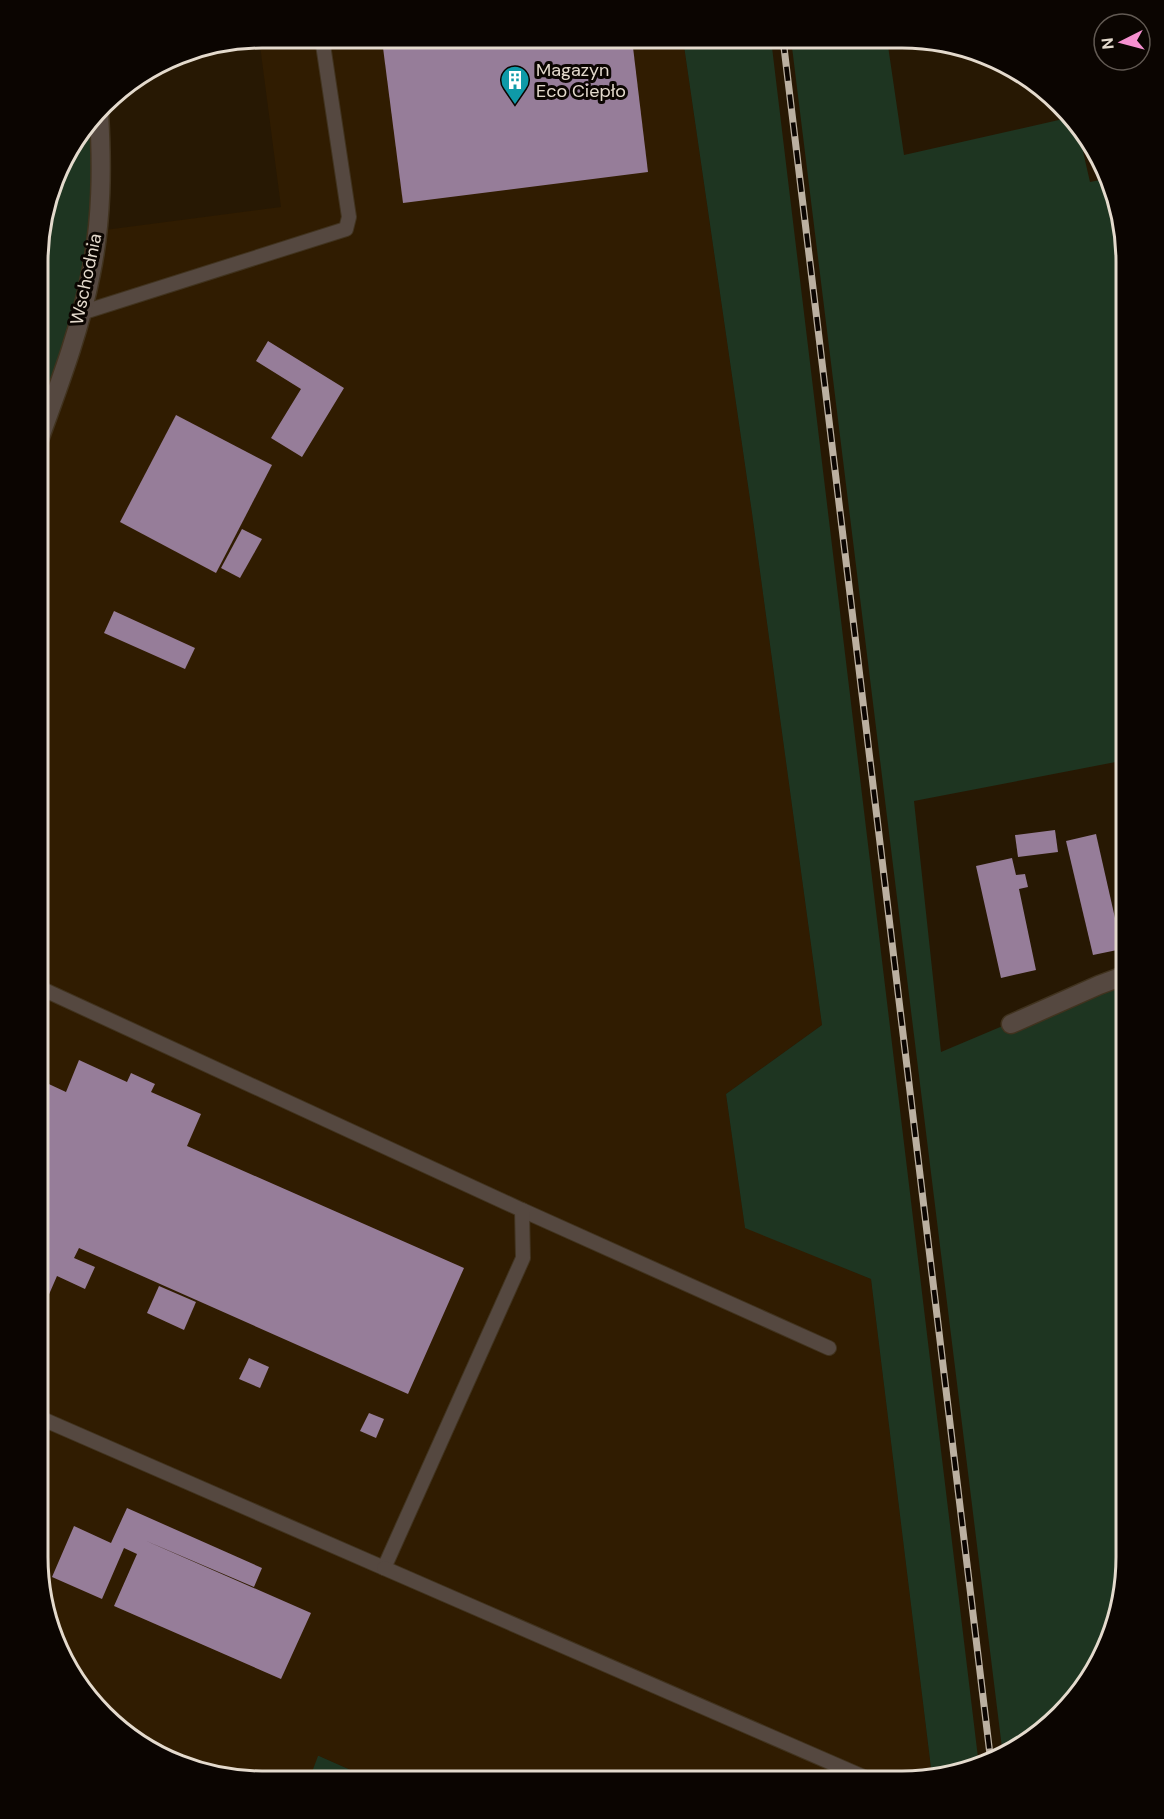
<svg xmlns="http://www.w3.org/2000/svg" width="1164" height="1819" viewBox="0 0 1164 1819" font-family="'DM Sans',sans-serif">
<style>
.built{fill:#301c01}
.green{fill:#1e3521}
.building{fill:#967d99}
.lines{fill:none;stroke-linecap:round;stroke-linejoin:round}
.service-casing{stroke:#41331f;stroke-width:16}
.minor-casing{stroke:#41331f;stroke-width:21}
.tertiary-casing{stroke:#41331f;stroke-width:21}
.service{stroke:#554840;stroke-width:14}
.minor{stroke:#554840;stroke-width:18}
.tertiary{stroke:#554840;stroke-width:18}
.rail-casing{stroke:#bbb0a1;stroke-width:7}
.rail{stroke:#0b0501;stroke-width:4.5;stroke-dasharray:14;stroke-linecap:butt}
.labels{text-anchor:middle;dominant-baseline:central;stroke-width:6;stroke-linejoin:round;paint-order:stroke}
.poi-label{font-size:18px;fill:#e4dacd;stroke:#0b0501;text-anchor:start}
.street-label{font-size:18px;fill:#e4dacd;stroke:#0b0501}
.rim{fill:none;stroke:#e4dacd;stroke-width:3}
</style>
<rect width="100%" height="100%" fill="#271803"/>
<path class="built" d="M259,38L683,39L752,513L822,1025L726,1094L745,1227L871,1279L932,1776L903,1781L373,1780L319,1756L309,1780H233L176,1765L125,1735L84,1694L55,1643L38,1557L39,440L97,231L281,207Z"/>
<g class="green">
<path d="M683,39H771L979,1766L932,1776L871,1279L745,1228L726,1094L822,1025L752,513Z"/>
<path d="M791,39H887L904,155L1072,117L1076,121L1090,182L1110,178L1126,262V760L914,801L941,1052L1126,974V1572L1110,1643L1080,1694L1039,1735L1003,1756Z"/>
<path d="M99,112L97,231L39,440V233L61,162Z"/>
<path d="M318,1756H319L373,1780H309Z"/>
</g>
<g class="building">
<path d="M400,38L632,39L648,172L403,203L382,40Z"/>
<path d="M230,44L231,47L187,55V52Z"/>
<path d="M268,341L344,388L302,457L271,438L301,389L256,361Z"/>
<path d="M176,415L272,465L216,573L120,522Z"/>
<path d="M242,529L262,539L240,578L221,568Z"/>
<path d="M114,611L195,648L185,669L104,633Z"/>
<path d="M1055,830L1058,852L1018,857L1015,835Z"/>
<path d="M1096,834L1122,949L1093,955L1066,841Z"/>
<path d="M1012,858L1016,875L1025,874L1028,887L1019,889L1036,970L1001,978L976,866Z"/>
<path d="M79,1060L127,1082L131,1073L155,1084L151,1092L201,1114L187,1146L464,1268L408,1394L79,1248L74,1258L95,1267L85,1289L57,1276L47,1299L38,1295V1244L43,1232L38,1230V1079L66,1092Z"/>
<path d="M159,1286L196,1302L184,1330L147,1313Z"/>
<path d="M249,1358L269,1367L260,1388L239,1379Z"/>
<path d="M369,1413L384,1419L376,1438L360,1431Z"/>
<path d="M127,1508L262,1568L254,1587L144,1540L311,1613L281,1679L114,1606L137,1554L124,1548L102,1599L52,1577L74,1526L111,1543Z"/>
</g>
<g class="lines">
<g class="service-casing">
<g id="service">
<path d="M81,313L346,229L349,217L322,38"/>
<path d="M522,1210L829,1348"/>
<path d="M38,1417L384,1568L523,1258L522,1210L38,987"/>
<path d="M384,1568L873,1781"/>
</g>
</g>
<g class="minor-casing">
<path id="minor" d="M1011,1024L1099,985L1126,975"/>
</g>
<g class="tertiary-casing">
<path id="tertiary" d="M39,440C59,385 80,330 91,273C102,220 102,166 99,112"/>
</g>
<use href="#service" class="service"/>
<use href="#minor" class="minor"/>
<use href="#tertiary" class="tertiary"/>
<g class="rail-casing">
<path id="rail" d="M783,39L991,1763"/>
</g>
<use href="#rail" class="rail"/>
</g>
<defs>
<g id="building-pin" transform="scale(1.5)"><path d="M0 17L-7.5 6A9.5 9.5 0 1 1 7.5 6Z" fill="#0f9aa8" stroke="#0b0501"/><path d="M-4-6H4V6H1V3H-1V6H-4ZM-2.5-4.3h1.7v1.8h-1.7ZM.8-4.3h1.7v1.8H.8ZM-2.5-1h1.7V.8h-1.7ZM.8-1h1.7V.8H.8Z" fill="#fff"/></g>
</defs>
<g fill-rule="evenodd">
<use href="#building-pin" x="515" y="80"/>
</g>
<g class="labels">
<g class="poi-label">
<text x="536" y="70">Magazyn<tspan x="536" dy="21">Eco Ciepło</tspan></text>
</g>
<g class="street-label">
<text transform="translate(86 279) rotate(-78)">Wschodnia</text>
</g>
</g>
<path d="M0 0H1164V1819H0ZM262 48H902A214 214 0 0 1 1116 262V1557A214 214 0 0 1 902 1771H262A214 214 0 0 1 48 1557V262A214 214 0 0 1 262 48Z" fill="#0b0501" fill-rule="evenodd"/>
<path class="rim" d="M262 48H902A214 214 0 0 1 1116 262V1557A214 214 0 0 1 902 1771H262A214 214 0 0 1 48 1557V262A214 214 0 0 1 262 48Z"/>
<g transform="translate(1122 42) rotate(264)"><circle r="28" fill="#0b0501" stroke="#625a53" stroke-width="1.5"/>
<path d="M0-4.5L10 22L0 15L-10 22Z" fill="#f690d0"/>
<text y="-9" font-size="16" font-weight="bold" text-anchor="middle" fill="#e4dacd">N</text>
</g>
</svg>
